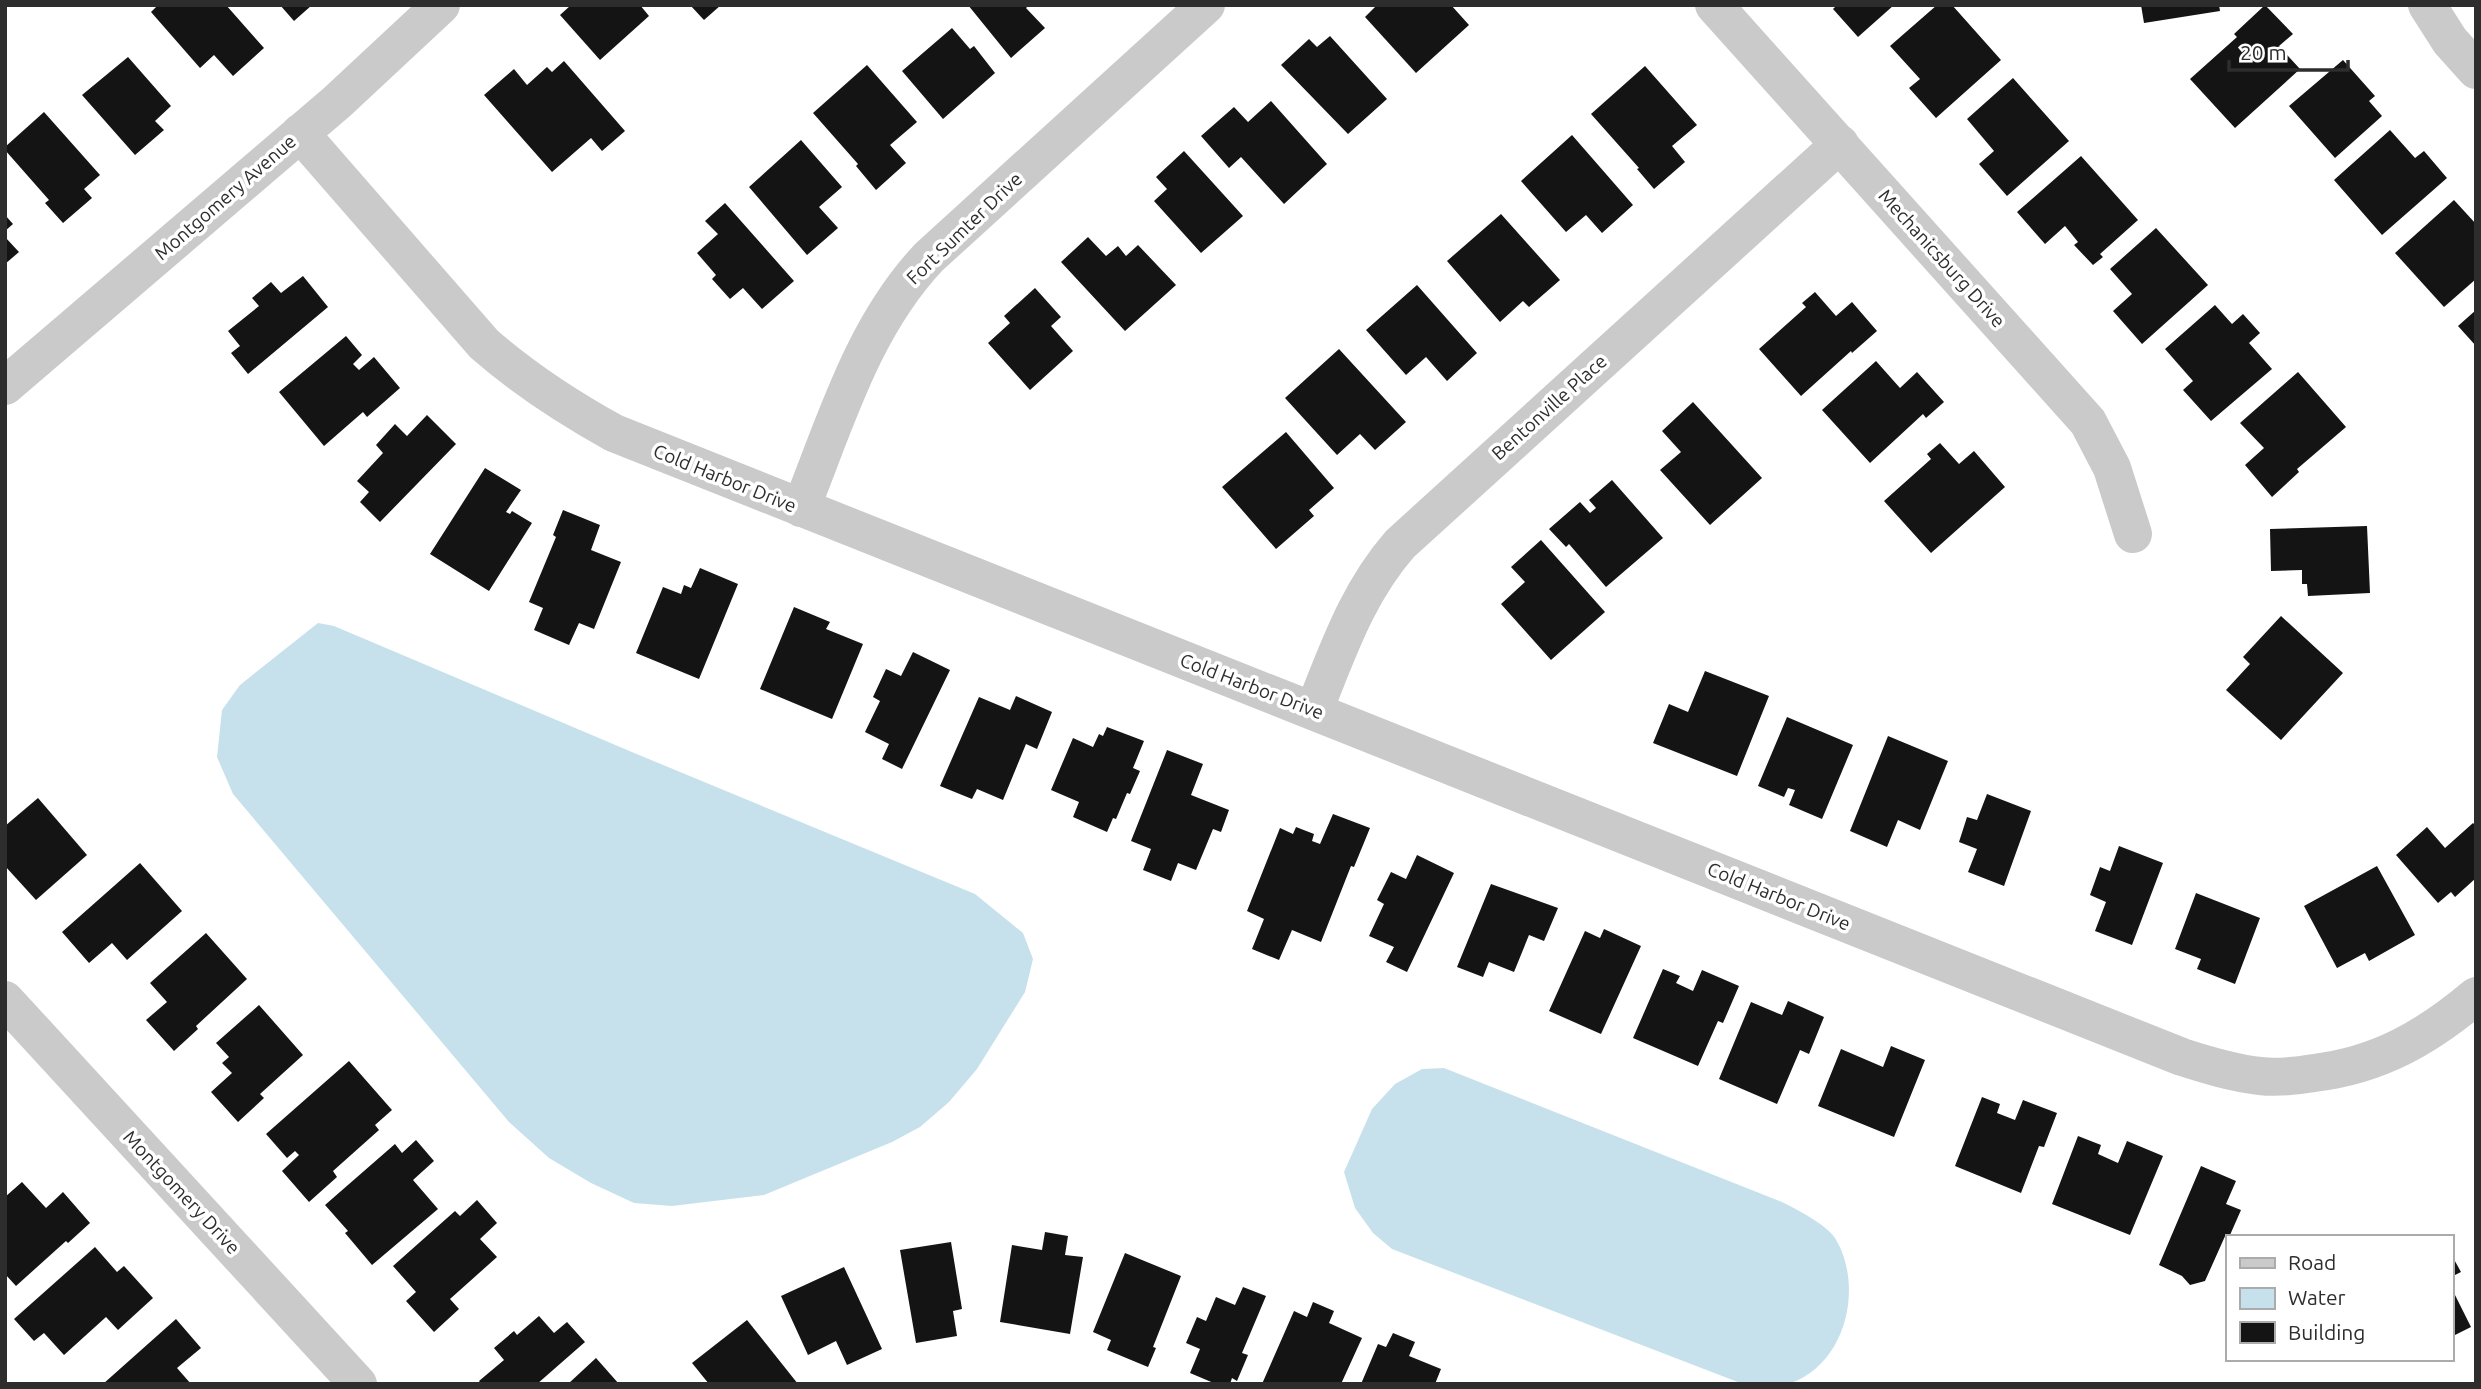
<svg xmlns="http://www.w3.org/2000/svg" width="2481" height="1389" viewBox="0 0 2481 1389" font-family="Ubuntu,sans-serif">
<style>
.water{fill:#c6e1eb}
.building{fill:#141414}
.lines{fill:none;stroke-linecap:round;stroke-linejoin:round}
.street{stroke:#cacaca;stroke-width:38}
.labels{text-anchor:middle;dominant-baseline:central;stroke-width:7;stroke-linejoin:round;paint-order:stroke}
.street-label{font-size:19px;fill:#2d2d2d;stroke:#fff}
</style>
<rect width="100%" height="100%" fill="#fff"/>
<g class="water">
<path d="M318,623L334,626L639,755L975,894L1023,933L1033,959L1025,992L977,1069L949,1102L920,1127L892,1142L764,1195L672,1206L634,1203L591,1183L549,1158L509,1122L233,794L217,757L222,710L240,685Z"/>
<path d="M1444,1068L1782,1202C1796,1209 1827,1225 1835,1238C1864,1285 1847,1363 1791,1383C1779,1388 1757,1384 1743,1384L1392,1249L1373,1233L1355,1208L1344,1172L1372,1109L1395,1084L1422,1069Z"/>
</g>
<g class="building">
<path d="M158,5H226L264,48L233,76L214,55L200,68L151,12Z"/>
<path d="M280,5H312L294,21Z"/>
<path d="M571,5H640L649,16L600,60L560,15Z"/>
<path d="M690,5H721L704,20Z"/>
<path d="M968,5H1029L1026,8L1045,28L1011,58Z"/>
<path d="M1377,5H1451L1469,25L1416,73L1365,17Z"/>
<path d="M1837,5H1894L1858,37L1833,9Z"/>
<path d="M1937,5H1952L2001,60L1936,118L1909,88L1920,79L1890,46Z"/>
<path d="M2141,5H2219L2220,11L2144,23Z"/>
<path d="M2265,5L2293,34L2279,46L2300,69L2235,128L2190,79L2237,37L2234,34Z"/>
<path d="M952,28L970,49L974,46L995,73L943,119L902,71Z"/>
<path d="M1330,36L1387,99L1348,134L1281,65L1309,39L1317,47Z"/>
<path d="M128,57L171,106L155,121L164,130L135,155L82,95Z"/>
<path d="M2343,60L2375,96L2369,101L2382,116L2335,158L2289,106Z"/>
<path d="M564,61L625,131L602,151L591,138L552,172L484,95L514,69L527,85L547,67L552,72Z"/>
<path d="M867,65L917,122L890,145L906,163L876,190L856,166L858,164L813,113Z"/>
<path d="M1645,66L1697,125L1672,146L1685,162L1654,189L1637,169L1639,168L1591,114Z"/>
<path d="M2013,78L2069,141L2007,196L1979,164L1994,151L1967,119Z"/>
<path d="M1271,101L1327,164L1284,204L1241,157L1229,168L1201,136L1234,107L1248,122Z"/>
<path d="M44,112L100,175L84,189L92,198L63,223L45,203L49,200L5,150V147Z"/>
<path d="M2390,130L2415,158L2424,151L2447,178L2382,235L2334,180Z"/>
<path d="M1572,135L1633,205L1602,233L1586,215L1566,232L1521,181Z"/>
<path d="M801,140L842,187L819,207L838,228L807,255L749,187Z"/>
<path d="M1184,151L1243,216L1201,253L1154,201L1167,189L1156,177Z"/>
<path d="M2081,156L2138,220L2100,254L2103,257L2093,265L2074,245L2078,242L2065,226L2045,244L2017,212Z"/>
<path d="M2454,200L2476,224V279L2444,307L2395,253Z"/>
<path d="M725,203L794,281L762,309L743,288L730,299L712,279L716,275L697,253L718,234L705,221Z"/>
<path d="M1501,214L1560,280L1529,307L1523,301L1500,322L1447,261Z"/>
<path d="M5,215L13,224L5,231Z"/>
<path d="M2156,228L2208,285L2142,344L2113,311L2132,294L2110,269Z"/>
<path d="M5,237L19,252L5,264Z"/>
<path d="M1088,237L1106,256L1118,246L1126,256L1138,245L1176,285L1125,331L1061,262Z"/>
<path d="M303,276L328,307L248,374L231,353L240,346L228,331L259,306L252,298L271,282L281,293Z"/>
<path d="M1417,285L1477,353L1447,381L1426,357L1406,375L1366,330Z"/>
<path d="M1035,288L1061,317L1051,326L1073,351L1030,390L988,343L1010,323L1004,316Z"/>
<path d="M1815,292L1836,316L1852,302L1877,331L1852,353L1851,351L1801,396L1759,349L1806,307L1802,303Z"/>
<path d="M2215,305L2232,324L2243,314L2260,333L2249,343L2272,369L2211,421L2183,390L2193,381L2165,349Z"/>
<path d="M2476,310V346L2458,326Z"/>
<path d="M346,336L362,355L353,364L359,370L374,357L400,388L367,417L363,412L324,446L279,392Z"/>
<path d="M1339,349L1406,422L1375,450L1360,434L1337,455L1285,398Z"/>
<path d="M1876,361L1900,388L1917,372L1944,402L1926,418L1923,414L1870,463L1822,410Z"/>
<path d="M2298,372L2346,427L2297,469L2299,472L2272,497L2245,465L2264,448L2240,423Z"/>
<path d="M1693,402L1762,478L1710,525L1660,470L1681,452L1662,431Z"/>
<path d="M427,415L456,444L380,522L360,502L369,492L357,481L383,453L376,445L395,424L407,436Z"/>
<path d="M1286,432L1334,488L1309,510L1314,516L1276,549L1222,487Z"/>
<path d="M1940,443L1959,464L1974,451L2005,487L1931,553L1884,501L1931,459L1927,454Z"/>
<path d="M485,468L521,490L506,512L510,514L512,511L532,523L489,591L430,554Z"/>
<path d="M1612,480L1663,538L1606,587L1569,544L1566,547L1549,529L1580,502L1590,513L1596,508L1589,500Z"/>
<path d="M563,510L600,525L591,550L621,562L594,629L579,623L569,645L534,630L543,608L529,602L556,537L553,535Z"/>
<path d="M2367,526L2370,593L2308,596L2307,584H2302V570L2271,571L2270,529Z"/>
<path d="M1541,540L1605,612L1551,660L1501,604L1525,582L1511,567Z"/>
<path d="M700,568L738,584L699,679L636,653L663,587L681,594L684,585L691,588Z"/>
<path d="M794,607L830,622L826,629L863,644L832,719L760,689Z"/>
<path d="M2281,616L2343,673L2281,740L2226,690L2250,664L2243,657Z"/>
<path d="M913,652L950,670L902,769L882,759L889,744L865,732L880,701L873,697L886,669L901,676Z"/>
<path d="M1705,671L1769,696L1737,776L1653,743L1669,704L1688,712Z"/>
<path d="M1016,696L1052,712L1037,749L1026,744L1003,800L977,789L972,799L940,786L979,697L1010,710Z"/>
<path d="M1787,717L1853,745L1822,819L1789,805L1795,790L1788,788L1784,797L1758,786Z"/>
<path d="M1107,727L1144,741L1133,768L1140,771L1130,794L1127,793L1116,819L1113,818L1107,832L1073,817L1079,802L1051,790L1073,738L1093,747L1099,734L1103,736Z"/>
<path d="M1888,736L1948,761L1920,830L1898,820L1887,847L1850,831Z"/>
<path d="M1167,750L1203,764L1191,795L1229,810L1221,832L1213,829L1196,870L1178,863L1171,881L1143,870L1151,849L1131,841Z"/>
<path d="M1987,794L2031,811L2004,886L1968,872L1977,849L1959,842L1967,817L1977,820Z"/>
<path d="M38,798L87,855L36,900L5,866V826Z"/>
<path d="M1333,814L1370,828L1354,867L1351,866L1321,942L1292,930L1279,960L1252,949L1264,919L1247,911L1280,828L1293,834L1296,827L1314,834L1312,841L1320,844Z"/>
<path d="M2473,823L2476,826V878L2455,897L2451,892L2438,903L2396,855L2427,827L2445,848Z"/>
<path d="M2119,846L2163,863L2132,945L2095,931L2106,902L2090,895L2100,867L2110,871Z"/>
<path d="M1417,855L1454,873L1407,972L1386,962L1394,947L1369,936L1384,904L1377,900L1391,872L1406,879Z"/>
<path d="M140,863L182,911L127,960L112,943L89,963L62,932Z"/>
<path d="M2377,866L2415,935L2369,961L2365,953L2337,968L2304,906Z"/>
<path d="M1491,884L1558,908L1544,941L1529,935L1514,972L1489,962L1483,977L1457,967Z"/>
<path d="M2196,893L2260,918L2235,984L2197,969L2201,959L2175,949Z"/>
<path d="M1604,929L1641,946L1601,1034L1549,1011L1585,931L1600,938Z"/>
<path d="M206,933L247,979L196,1026L198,1029L174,1051L146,1020L167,1002L150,983Z"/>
<path d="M1663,969L1680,976L1676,983L1693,991L1702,970L1739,986L1723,1023L1718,1021L1698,1066L1633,1038Z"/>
<path d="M1788,1001L1824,1017L1809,1054L1800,1050L1777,1104L1719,1079L1751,1002L1782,1015Z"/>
<path d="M259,1005L303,1055L260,1094L264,1098L238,1122L211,1092L232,1073L222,1063L229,1057L216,1043Z"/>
<path d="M1891,1046L1925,1060L1894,1137L1818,1106L1841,1049L1883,1067Z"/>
<path d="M349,1061L392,1110L375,1125L379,1130L333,1171L337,1177L309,1202L282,1171L299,1155L295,1151L287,1158L266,1134Z"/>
<path d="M1982,1097L2000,1104L1997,1113L2015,1120L2023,1100L2057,1113L2044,1147L2039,1146L2021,1193L1955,1166Z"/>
<path d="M2078,1136L2101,1145L2098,1154L2118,1163L2127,1141L2163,1156L2130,1235L2052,1204Z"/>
<path d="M416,1140L434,1161L413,1180L438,1209L372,1265L345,1233L348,1231L325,1205L395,1144L402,1153Z"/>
<path d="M2201,1166L2236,1181L2226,1204L2241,1210L2230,1235L2226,1234L2205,1281L2190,1285L2182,1276L2159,1265Z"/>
<path d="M22,1182L46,1208L63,1192L90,1223L68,1243L66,1241L16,1286L5,1274V1197Z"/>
<path d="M477,1200L497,1223L480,1239L497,1257L450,1299L459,1309L434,1332L406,1301L416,1292L393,1266L455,1211L460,1216Z"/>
<path d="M1045,1232L1068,1236L1065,1255L1083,1257L1070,1334L1000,1322L1012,1245L1042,1250Z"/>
<path d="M951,1242L962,1309L953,1311L957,1336L916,1343L900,1250Z"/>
<path d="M95,1247L117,1272L124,1266L153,1298L118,1330L106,1317L64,1355L44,1333L34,1341L14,1319Z"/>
<path d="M1125,1253L1181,1276L1153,1347L1156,1348L1148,1367L1107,1350L1111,1340L1093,1332Z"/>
<path d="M2451,1254L2461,1272L2451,1277Z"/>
<path d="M844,1267L882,1349L847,1365L836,1341L808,1355L781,1296Z"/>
<path d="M1243,1287L1266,1296L1242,1353L1248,1355L1237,1381L1232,1378L1230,1384H1216L1190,1373L1200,1349L1186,1343L1197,1317L1206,1321L1216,1297L1235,1305Z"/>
<path d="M2451,1287L2471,1327L2451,1337Z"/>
<path d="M1313,1302L1334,1311L1329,1323L1362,1338L1341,1384H1262L1294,1311L1307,1317Z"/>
<path d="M539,1316L554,1333L567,1322L585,1342L537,1384H481L479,1381L504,1360L494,1348L514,1331L517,1335Z"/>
<path d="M176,1319L201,1348L177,1368L191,1384H103Z"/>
<path d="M747,1320L798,1384H709L692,1363Z"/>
<path d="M1393,1333L1415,1342L1409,1356L1441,1369L1435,1384H1361L1378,1344L1386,1347Z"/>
<path d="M596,1358L619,1384H568Z"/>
</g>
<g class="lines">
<g class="street">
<path d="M1714,5L2088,422L2112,468L2133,534"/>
<path d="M2427,5L2450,41L2476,70"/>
<path d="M300,133L484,344C524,379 567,407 614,433L2182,1057C2207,1065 2233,1073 2260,1076C2278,1078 2296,1076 2314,1073C2379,1065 2426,1038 2476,996"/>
<path d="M5,386L337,102L441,5"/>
<path d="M801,508C836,421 863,327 929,257L1206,5"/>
<path d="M1314,710C1338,651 1357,593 1400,544L1840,144"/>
<path d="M5,1000L358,1384"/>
</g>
</g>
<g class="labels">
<g class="street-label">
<text transform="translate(225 197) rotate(-41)">Montgomery Avenue</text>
<text transform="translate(964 228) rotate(-44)">Fort Sumter Drive</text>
<text transform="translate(1942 258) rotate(48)">Mechanicsburg Drive</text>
<text transform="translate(1549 407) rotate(-42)">Bentonville Place</text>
<text transform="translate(725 478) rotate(22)">Cold Harbor Drive</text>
<text transform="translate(1252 686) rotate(21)">Cold Harbor Drive</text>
<text transform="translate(1779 896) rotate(22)">Cold Harbor Drive</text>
<text transform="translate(182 1192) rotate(47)">Montgomery Drive</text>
</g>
</g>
<rect width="2481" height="1389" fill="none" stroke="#2d2d2d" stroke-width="14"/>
<rect x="2226" y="1235" width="228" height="126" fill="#ffffff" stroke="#ababab" stroke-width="2"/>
<rect x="2240" y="1258" width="35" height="10" fill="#cacaca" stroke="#ababab" stroke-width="2"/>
<text x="2288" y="1270" font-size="21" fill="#2d2d2d">Road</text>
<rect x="2240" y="1288" width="35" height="21" fill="#c6e1eb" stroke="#ababab" stroke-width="2"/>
<text x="2288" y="1305" font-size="21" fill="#2d2d2d">Water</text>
<rect x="2240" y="1322" width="35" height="21" fill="#141414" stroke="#ababab" stroke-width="2"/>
<text x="2288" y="1340" font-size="21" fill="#2d2d2d">Building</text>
<path d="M2229 60v10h119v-10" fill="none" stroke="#2d2d2d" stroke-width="3.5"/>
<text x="2240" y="60" font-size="21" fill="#2d2d2d" stroke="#ffffff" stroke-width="5" paint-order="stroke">20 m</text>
</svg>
